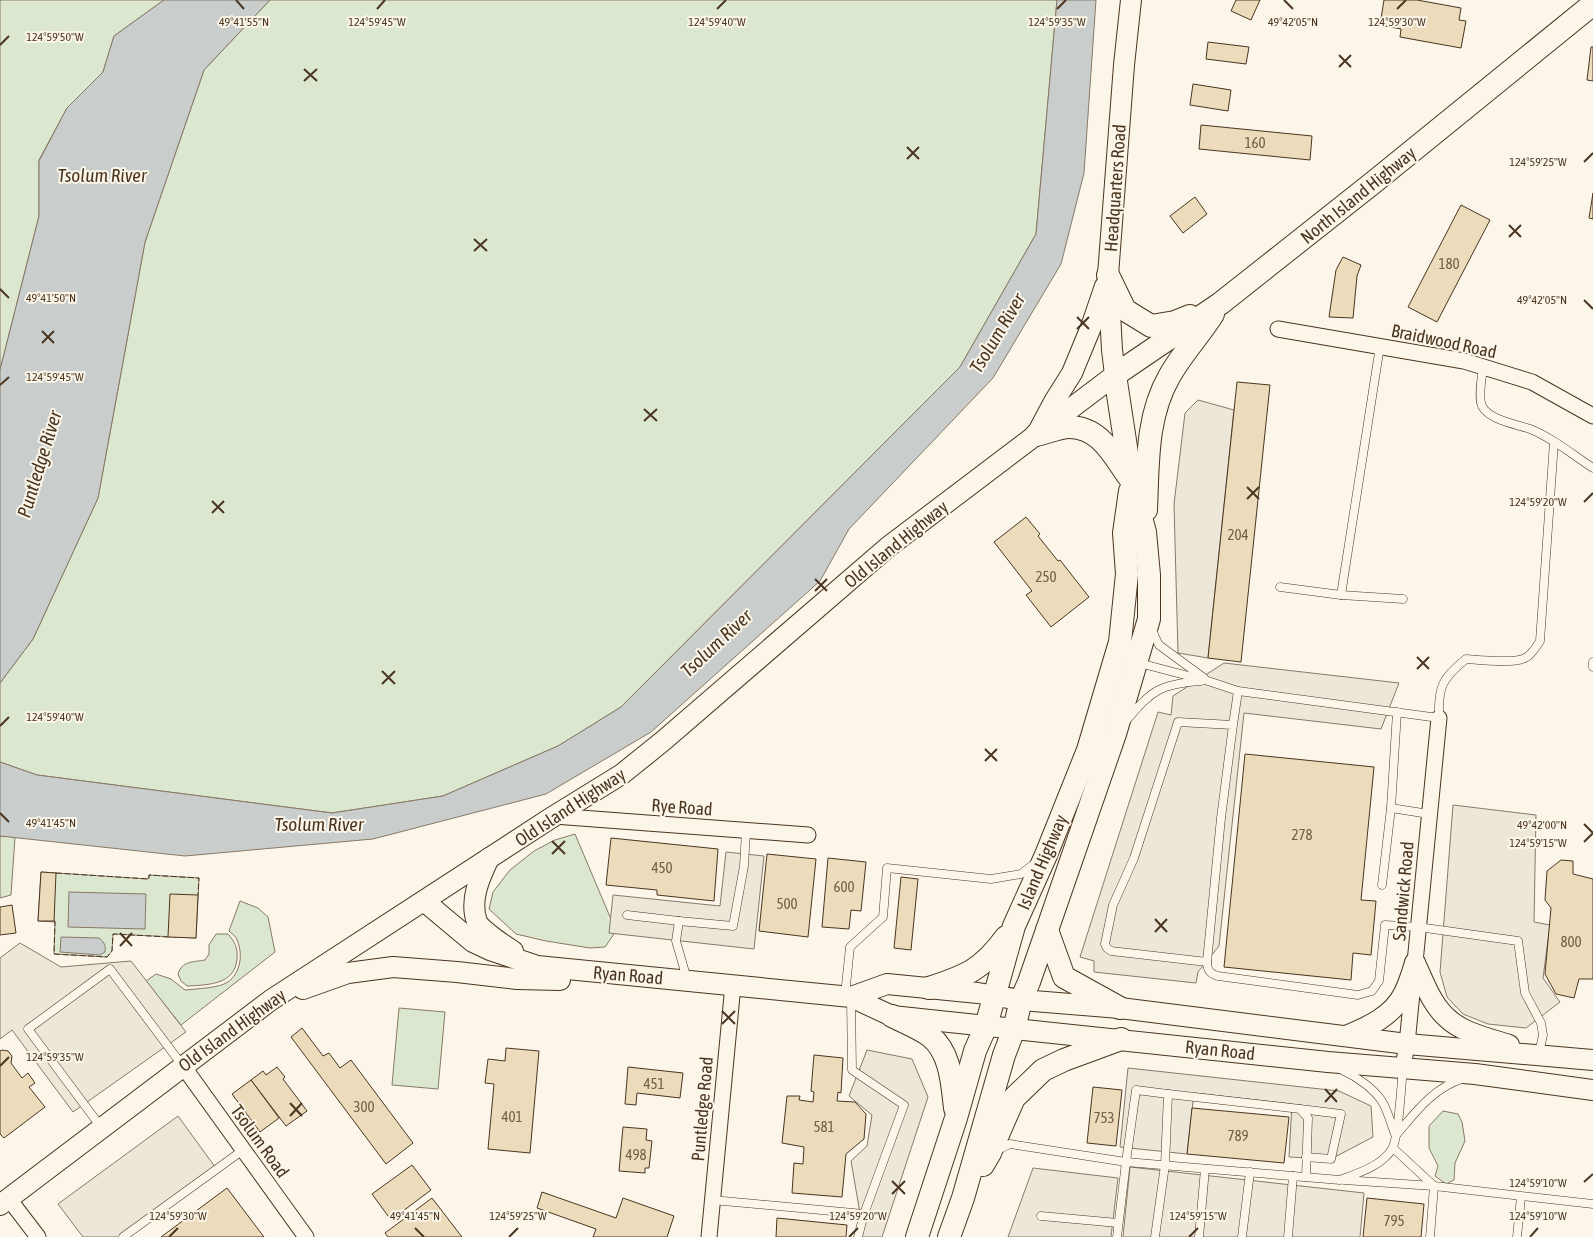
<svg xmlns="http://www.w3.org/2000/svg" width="1593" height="1237" viewBox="0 0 1593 1237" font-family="'Asap Condensed',sans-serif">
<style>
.green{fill:#dce7d0;stroke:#887966}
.parking{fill:#ede7d9;stroke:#887966}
.water{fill:#c9cecd;stroke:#887966}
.building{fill:#ecdcbc;stroke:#4a3520}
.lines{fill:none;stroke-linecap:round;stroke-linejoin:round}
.service-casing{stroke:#4a3520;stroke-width:9}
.minor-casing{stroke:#4a3520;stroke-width:17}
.secondary-casing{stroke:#4a3520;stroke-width:22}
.primary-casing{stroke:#4a3520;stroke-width:24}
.service{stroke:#fbf6e9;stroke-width:8}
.minor{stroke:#fbf6e9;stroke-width:15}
.secondary{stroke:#fbf6e9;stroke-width:20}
.primary{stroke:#fbf6e9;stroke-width:22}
.fence{stroke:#4a3520;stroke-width:1;stroke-dasharray:6 2.5;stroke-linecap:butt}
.ticks{fill:none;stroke:#4a3520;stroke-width:2}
.labels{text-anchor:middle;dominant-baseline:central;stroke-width:4;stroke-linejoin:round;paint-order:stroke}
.number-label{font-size:15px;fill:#725f47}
.street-label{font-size:18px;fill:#4a3520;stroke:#fbf6e9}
.water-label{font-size:19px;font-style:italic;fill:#4a3520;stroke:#fbf6e9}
.ticks-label{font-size:12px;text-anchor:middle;fill:#4a3520;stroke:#fbf6e9;stroke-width:4;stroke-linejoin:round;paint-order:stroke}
</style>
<rect width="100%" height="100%" fill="#fbf6e9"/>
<g class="green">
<path d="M0,0H164L114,36L103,72L67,108L39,160V216L0,370Z"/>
<path d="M270,0H1057L1036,234L960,367L621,707L558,746L443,796L332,813L37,775L0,762V683L33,639L98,498L145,242L204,70Z"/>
<path d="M575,834L616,931L605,947L590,948L546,941L516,934L489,909L493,892L510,870L534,851L555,840Z"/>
<path d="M0,836L15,837L11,895L0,898Z"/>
<path d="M41,872L148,879L149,875L199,878L196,938L113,934L112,951L107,957L54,954L55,922L38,921Z"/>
<path d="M240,901L258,908L268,917L275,952L181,1025L146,981L156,974L171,979L185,990C194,989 216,988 224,984C240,977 244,955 237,940C236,936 232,934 229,931Z"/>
<path d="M216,934H228C235,942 238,948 237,959C235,985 207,985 187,986L181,981L178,974C182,961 193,962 205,960L209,954V945Z"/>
<path d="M399,1008L445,1012L438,1089L392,1085Z"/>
<path d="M1443,1111L1458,1114L1462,1122L1465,1141L1455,1163L1454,1180L1446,1184L1435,1176L1438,1166L1429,1148V1126Z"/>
</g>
<g class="parking">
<path d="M1198,400L1234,410L1208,658L1178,653L1174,504L1185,413Z"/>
<path d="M1224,663L1399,683L1381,729L1244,713L1219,946L1198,972L1196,983L1094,972V961L1080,957L1158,712L1171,715L1173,696Z"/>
<path d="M1453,805L1536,815L1534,922L1550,925L1543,978L1560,1002L1526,1028L1488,1024L1463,1014L1447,997L1440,972Z"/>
<path d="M726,852L764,856L754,949L609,933L613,895L720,906Z"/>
<path d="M20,943L61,967L131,961L186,1032L73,1112L12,1030L0,1039V958Z"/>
<path d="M867,1050L912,1059L928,1097L882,1237H854L861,1219L851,1161L867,1146L872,1115L849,1096Z"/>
<path d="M1128,1068L1339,1091L1371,1106L1373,1137L1331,1159L1289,1157L1292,1104L1194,1093L1187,1154L1120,1147Z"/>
<path d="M178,1116L218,1171L127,1237H83L58,1204Z"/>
<path d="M1130,1167L1364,1193L1360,1237H1123Z"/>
<path d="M1033,1168L1118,1178L1111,1237H1008Z"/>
</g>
<g class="water">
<path d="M164,0H270L204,70L145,242L98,498L33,639L0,683V370L39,216V161L67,108L103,72L114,36Z"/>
<path d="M1057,0H1096L1084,173L1061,264L993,378L849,529L820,581L651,732L546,794L373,839L185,856L0,836V762L37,775L332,813L443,796L558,746L621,707L960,367L1036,234Z"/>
<path d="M69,892L146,894L145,929L68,927Z"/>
<path d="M61,937L99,938C104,942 106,945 105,952L100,955L60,952Z"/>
</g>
<g class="building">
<path d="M1236,0H1260L1251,20L1231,11Z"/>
<path d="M1384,0H1417L1461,8L1459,20L1466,21L1461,48L1400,37L1401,29L1380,25Z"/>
<path d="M1208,42L1249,47L1246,64L1206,59Z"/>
<path d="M1591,47H1593V81L1587,80Z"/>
<path d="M1193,84L1231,90L1228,111L1190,105Z"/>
<path d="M1201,125L1312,136L1310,160L1199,149Z"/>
<path d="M1593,193V219L1589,218Z"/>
<path d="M1195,197L1207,214L1183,233L1170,216Z"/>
<path d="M1461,205L1490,220L1437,322L1408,307Z"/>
<path d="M1343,257L1361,265L1357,276L1353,318L1329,317L1336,270Z"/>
<path d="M1237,382L1270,385L1241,662L1208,658Z"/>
<path d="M1026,517L1040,534L1038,536L1058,561L1060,560L1089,597L1051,627L1026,595L1032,591L994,542Z"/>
<path d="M1245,754L1374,767L1361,900L1376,901L1371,955L1353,953L1351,980L1224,967Z"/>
<path d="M611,838L718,849L714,901L657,895V890L606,885Z"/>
<path d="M767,854L816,859L808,937L759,931Z"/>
<path d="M828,858L866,862L861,911L851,910L849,929L822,927Z"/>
<path d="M1561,860L1573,861V874L1593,879V979H1579L1574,998L1556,994L1545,974L1551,908L1545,900L1547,871Z"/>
<path d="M41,872L56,873L54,921H38Z"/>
<path d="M901,877L918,879L911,950L894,948Z"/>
<path d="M170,894L198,895L196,938L168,937Z"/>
<path d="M12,905L16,933L0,935V907Z"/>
<path d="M302,1028L323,1056L329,1053L340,1068L351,1060L413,1143L386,1164L291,1037Z"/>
<path d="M506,1048L539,1051L530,1153L488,1149L494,1084L485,1083L488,1059L505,1061Z"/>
<path d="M2,1050L8,1051L12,1056L11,1063L22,1078L28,1073L35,1083L29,1087L45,1107L4,1138L0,1134V1051Z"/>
<path d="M814,1055L843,1058L841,1093L838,1092L837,1101L855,1102L866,1114L864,1139L846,1154L842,1197L792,1193L794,1163L803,1164L804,1147L782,1143L787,1096H800L799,1100L813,1102L814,1092L811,1091Z"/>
<path d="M277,1067L285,1077L283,1079L307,1111L286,1126L251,1080L263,1071L266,1075Z"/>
<path d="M628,1067L683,1073L680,1098L637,1093L636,1105L625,1104Z"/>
<path d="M251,1080L279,1118L260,1132L232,1094Z"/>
<path d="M1093,1087L1122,1090L1116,1146L1087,1143Z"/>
<path d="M1192,1108L1289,1117L1284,1163L1187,1154Z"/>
<path d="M623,1127L647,1129L646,1140L652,1141L649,1168H645V1173L619,1171Z"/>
<path d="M412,1165L431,1190L391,1220L372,1194Z"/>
<path d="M227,1188L264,1237H161Z"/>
<path d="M542,1192L616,1218L623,1198L674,1216L667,1237H593L596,1229L537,1208Z"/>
<path d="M432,1198L462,1237H388L385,1233Z"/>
<path d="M1367,1198L1424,1204L1421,1237H1363Z"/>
<path d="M777,1218L847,1225L846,1237H776Z"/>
</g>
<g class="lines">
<g class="service-casing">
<g id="service">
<path d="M1483,367C1482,377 1478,397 1482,406C1489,420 1516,424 1530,429C1553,438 1573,455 1593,468"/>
<path d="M1280,587L1341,595L1403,599"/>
<path d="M1341,595L1380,346"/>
<path d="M1152,629L1155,637L1159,645L1204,678"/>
<path d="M1139,663L1208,681L1238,691L1439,718C1438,687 1442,678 1466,659C1480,660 1513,664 1525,658C1532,655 1536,647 1540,641L1554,442"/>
<path d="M1593,667V662"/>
<path d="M1126,721C1152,690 1160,684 1201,681"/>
<path d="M1233,725L1221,818L1207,962L1111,951L1107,948L1105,944L1113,905L1134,858L1178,722L1233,725L1238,691"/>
<path d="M1391,808L1429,814"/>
<path d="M1382,885L1391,808L1397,712"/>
<path d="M627,915L679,921"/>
<path d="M1207,962C1207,970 1210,974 1218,976L1358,995L1372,991L1379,981L1385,925L1418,927L1518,941L1525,993L1541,1023L1543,1035L1539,1053"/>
<path d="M687,979L676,941L679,921L733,926L744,866L746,831"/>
<path d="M845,995L850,947L883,917L887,868L991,879L1021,874L1034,864"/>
<path d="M851,999L852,1070L904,1105L864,1214L858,1237"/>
<path d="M1342,1070C1357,1077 1375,1089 1383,1103C1388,1112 1391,1124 1395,1134"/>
<path d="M1168,1094L1300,1109L1308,1118L1306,1177"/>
<path d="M1300,1109L1341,1114L1331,1159L1306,1157"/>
<path d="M101,1127L28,1029L110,969L182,1065"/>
<path d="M1396,1135C1415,1113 1433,1088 1462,1079"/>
<path d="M1393,1148L1434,1186"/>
<path d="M997,1150L1010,1144L1126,1162L1136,1090L1168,1094L1165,1165L1155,1237"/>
<path d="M1344,1180L1434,1186L1593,1204"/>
<path d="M712,1200L864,1214"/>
<path d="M1041,1216L1118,1223"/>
<path d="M123,1237L243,1150"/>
<path d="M1117,1237L1126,1162L1340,1180C1358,1173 1382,1166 1392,1149C1399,1137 1401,1085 1403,1069"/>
<path d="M1199,1237L1205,1169"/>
<path d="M1242,1237L1250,1172"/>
<path d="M1288,1237L1293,1176"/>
<path d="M1430,1237L1434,1186"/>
<path d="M1517,1237L1521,1197"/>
</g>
</g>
<g class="minor-casing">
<g id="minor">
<path d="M1278,329L1464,361L1532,382L1593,416"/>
<path d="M554,816L808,835"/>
<path d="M183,1066L306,1237"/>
<path d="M1403,1067L1407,1044L1439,718"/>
<path d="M9,1199L38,1237"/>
<path d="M709,1237L733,985"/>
</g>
</g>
<g class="secondary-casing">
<g id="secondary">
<path d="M1039,430L1055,400L1072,373L1091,327L1105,286"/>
<path d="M489,858C480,877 469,900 477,922C481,930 505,946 513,951"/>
<path d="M424,901L473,942L490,950L537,966L851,997L892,1016L1328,1062L1475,1074L1593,1090"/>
<path d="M1415,963C1424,982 1431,1003 1446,1017C1462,1033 1488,1038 1509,1045"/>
<path d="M303,989L348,973L393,967L457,972L517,979L560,980"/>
<path d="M851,997L887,984L978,993L1021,1000L1120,1008L1407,1044L1593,1060"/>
<path d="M1346,1036C1368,1027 1393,1016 1404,993C1409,983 1412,973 1415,963"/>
<path d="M0,1205L271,1000L554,816L622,774L663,741L888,547L1115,375L1112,350L1108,275L1124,65L1131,0"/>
</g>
</g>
<g class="primary-casing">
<g id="primary">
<path d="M1108,275L1125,310L1151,326L1175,322L1190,316"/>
<path d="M1036,435C1046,433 1057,428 1067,427C1099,426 1112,453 1128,476"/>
<path d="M1146,510C1148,465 1146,417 1169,377C1181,355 1199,336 1213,314"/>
<path d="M1047,930L1064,977L1120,1008"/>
<path d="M929,988C966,976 982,970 1006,937"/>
<path d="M892,1016C904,1022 919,1028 930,1036C951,1053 952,1083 955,1108"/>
<path d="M983,1165L990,1153L1014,1098L1043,1070L1064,1060L1121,1039"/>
<path d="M917,1237L956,1118L975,1051L986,1026L1014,926L1046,855L1088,750L1120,642L1127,574L1124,533L1130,491"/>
<path d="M949,1237L963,1198L1004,1055L1014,1029L1021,1000L1029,982L1115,734L1149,619V575L1145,532L1131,480L1115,375L1221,303L1374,182L1593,4"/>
</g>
</g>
<use href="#service" class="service"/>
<use href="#minor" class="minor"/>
<use href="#secondary" class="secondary"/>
<use href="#primary" class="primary"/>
<g class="fence">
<path d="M56,873L149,879V875L199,878L198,895"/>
<path d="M54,921H55L54,954L107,957L112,951L113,934L168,937"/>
</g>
</g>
<path class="ticks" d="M236,0L244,9M1284,0L1293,9M377,9L385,0M717,9L726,0M1057,9L1066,0M1397,9L1406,0M0,45L9,36M1339,55L1351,67M1339,67L1351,55M304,69L317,81M304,81L317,69M907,147L919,159M907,159L919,147M1584,162L1593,153M1509,225L1521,237M1509,237L1521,225M474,239L487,251M474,251L487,239M0,289L9,298M1584,300L1593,309M1077,317L1089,329M1077,329L1089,317M42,331L54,343M42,343L54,331M0,385L9,377M644,409L657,421M644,421L657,409M1247,487L1259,499M1247,499L1259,487M212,501L224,513M1584,502L1593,493M212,513L224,501M815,579L827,591M815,591L827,579M1417,657L1429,669M1417,669L1429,657M382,671L395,684M382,684L395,671M0,726L9,717M985,749L997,761M985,761L997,749M0,813L9,822M1584,824L1593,833M552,841L565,854M1584,842L1593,833M552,854L565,841M1155,919L1167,932M1155,932L1167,919M120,933L132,946M120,946L132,933M722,1011L735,1024M722,1024L735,1011M0,1066L9,1057M1325,1089L1337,1102M1325,1102L1337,1089M290,1103L302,1116M290,1116L302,1103M892,1181L905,1194M1584,1182L1593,1174M892,1194L905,1181M415,1228L424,1237M169,1237L178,1228M509,1237L518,1228M849,1237L858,1228M1189,1237L1198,1228M1530,1237L1538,1228"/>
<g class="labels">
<g class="number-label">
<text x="1255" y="142">160</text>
<text x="1449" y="263">180</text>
<text x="1238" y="534">204</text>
<text x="1046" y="576">250</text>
<text x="1302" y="834">278</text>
<text x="662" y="867">450</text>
<text x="844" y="886">600</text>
<text x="787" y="903">500</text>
<text x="1571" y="941">800</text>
<text x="654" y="1083">451</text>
<text x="364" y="1106">300</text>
<text x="512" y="1116">401</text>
<text x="1104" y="1117">753</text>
<text x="824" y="1126">581</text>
<text x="1238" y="1135">789</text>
<text x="636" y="1154">498</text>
<text x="1394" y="1220">795</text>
</g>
<g class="street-label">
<text transform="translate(1115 188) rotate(-86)">Headquarters Road</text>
<text transform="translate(1358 195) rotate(-39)">North Island Highway</text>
<text transform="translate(1444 341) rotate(12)">Braidwood Road</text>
<text transform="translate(896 544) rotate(-39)">Old Island Highway</text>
<text transform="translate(570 807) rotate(-33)">Old Island Highway</text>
<text transform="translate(682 807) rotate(4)">Rye Road</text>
<text transform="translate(1042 862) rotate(-67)">Island Highway</text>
<text transform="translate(1403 891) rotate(-85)">Sandwick Road</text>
<text transform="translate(628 975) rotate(5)">Ryan Road</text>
<text transform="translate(232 1030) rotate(-36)">Old Island Highway</text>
<text transform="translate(1220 1050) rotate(6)">Ryan Road</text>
<text transform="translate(702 1109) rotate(-85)">Puntledge Road</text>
<text transform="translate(260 1141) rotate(54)">Tsolum Road</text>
</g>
<g class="water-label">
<text x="102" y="175">Tsolum River</text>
<text transform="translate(997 333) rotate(-59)">Tsolum River</text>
<text transform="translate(39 464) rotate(-73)">Puntledge River</text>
<text transform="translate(716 643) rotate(-43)">Tsolum River</text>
<text x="319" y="824">Tsolum River</text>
</g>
</g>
<g class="ticks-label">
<text x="244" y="26">49°41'55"N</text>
<text x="377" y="26">124°59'45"W</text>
<text x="717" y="26">124°59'40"W</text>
<text x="1057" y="26">124°59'35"W</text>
<text x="1293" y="26">49°42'05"N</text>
<text x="1397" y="26">124°59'30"W</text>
<text x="55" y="41">124°59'50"W</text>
<text x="1538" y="166">124°59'25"W</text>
<text x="51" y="302">49°41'50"N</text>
<text x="1542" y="304">49°42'05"N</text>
<text x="55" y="381">124°59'45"W</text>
<text x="1538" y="506">124°59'20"W</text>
<text x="55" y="721">124°59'40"W</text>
<text x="51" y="827">49°41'45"N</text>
<text x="1542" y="829">49°42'00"N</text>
<text x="1538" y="847">124°59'15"W</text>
<text x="55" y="1061">124°59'35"W</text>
<text x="1538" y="1187">124°59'10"W</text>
<text x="518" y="1220">124°59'25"W</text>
<text x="178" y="1220">124°59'30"W</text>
<text x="415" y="1220">49°41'45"N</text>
<text x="858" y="1220">124°59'20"W</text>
<text x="1198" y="1220">124°59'15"W</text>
<text x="1538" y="1220">124°59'10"W</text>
</g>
</svg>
